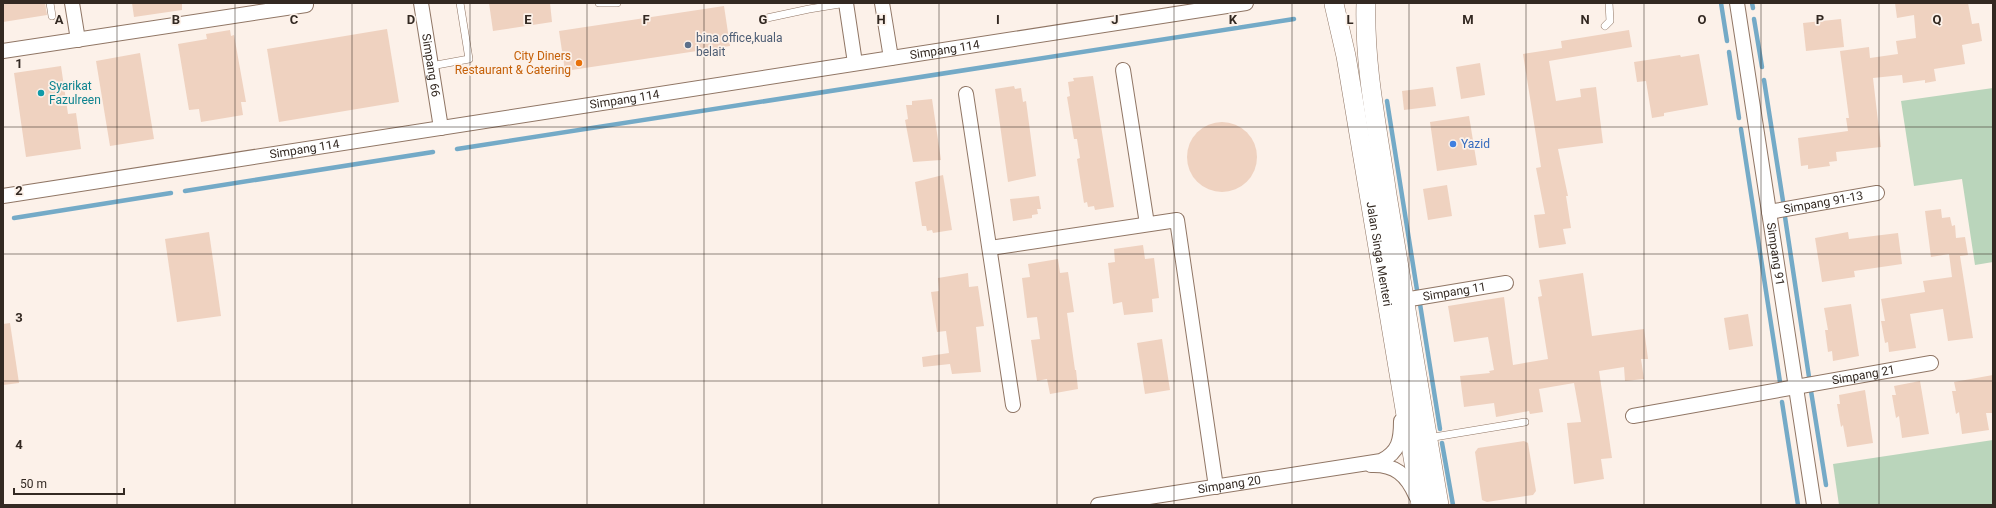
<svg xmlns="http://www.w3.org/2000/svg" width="1996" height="508" viewBox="0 0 1996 508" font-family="Roboto,sans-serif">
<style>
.green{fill:#bad5bb}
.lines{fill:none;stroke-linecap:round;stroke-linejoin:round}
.stream{stroke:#74aac7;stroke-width:4.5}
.building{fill:#efd2c0}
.lane-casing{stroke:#907665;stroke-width:8}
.street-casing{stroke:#907665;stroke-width:16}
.secondary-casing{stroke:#907665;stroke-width:20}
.lane{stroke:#fff;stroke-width:7}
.street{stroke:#fff;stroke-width:14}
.secondary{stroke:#fff;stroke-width:19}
.grid{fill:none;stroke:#332922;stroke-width:1;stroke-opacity:0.55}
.service-dot{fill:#5c6f8a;stroke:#fcf1e9;stroke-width:1.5}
.food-dot{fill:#e8710a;stroke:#fcf1e9;stroke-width:1.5}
.culture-dot{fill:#0f9aa8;stroke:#fcf1e9;stroke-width:1.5}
.shop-dot{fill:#3f7fe0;stroke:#fcf1e9;stroke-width:1.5}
.labels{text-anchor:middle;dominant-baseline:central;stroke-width:3.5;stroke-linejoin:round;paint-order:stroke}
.service-label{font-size:12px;fill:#4e5e75;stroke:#fcf1e9;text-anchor:start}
.street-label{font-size:12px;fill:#332922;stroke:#fcf1e9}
.food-label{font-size:12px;fill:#c56008;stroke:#fcf1e9;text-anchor:end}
.culture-label{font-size:12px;fill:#0d838f;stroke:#fcf1e9;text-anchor:start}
.shop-label{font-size:12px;fill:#366cbe;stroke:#fcf1e9;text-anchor:start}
.grid-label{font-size:13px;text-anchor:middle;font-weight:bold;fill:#332922;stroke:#fcf1e9;stroke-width:3.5;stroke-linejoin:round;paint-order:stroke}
</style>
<rect width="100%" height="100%" fill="#fcf1e9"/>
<g class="green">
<path d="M1993,88V262L1975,265L1962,179L1914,186L1901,101Z"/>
<path d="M1993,440V505H1839L1833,464Z"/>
</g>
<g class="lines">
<g class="stream">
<path d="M1721,3L1727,41"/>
<path d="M1752,3L1753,8"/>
<path d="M1754,19L1762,67"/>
<path d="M1729,52L1739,118"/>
<path d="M1764,80L1783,201"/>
<path d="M1387,101L1417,290"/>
<path d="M1741,129L1780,382"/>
<path d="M457,149L1294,19"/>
<path d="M185,191L433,152"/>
<path d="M1785,217L1809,377"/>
<path d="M14,218L171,193"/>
<path d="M1420,304L1440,429"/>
<path d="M1811,391L1826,485"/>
<path d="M1782,402L1798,505"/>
<path d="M1442,443L1453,505"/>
</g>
</g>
<g class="building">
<path d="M3,3H45L47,15L3,22Z"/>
<path d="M132,3H182V10L134,17Z"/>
<path d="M489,3H550L552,22L493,31Z"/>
<path d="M1895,3H1968L1972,24L1979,23L1982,41L1962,45L1965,64L1934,69L1936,81L1925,83V80L1903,83L1902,75L1873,78L1881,147L1836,152L1837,161L1829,162L1830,166L1808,169V165L1801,166L1798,138L1848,131L1846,118H1849L1840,51L1869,47L1870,58L1898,54L1896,41L1916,38L1914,15L1897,18Z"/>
<path d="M724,6L730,46L565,71L559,31Z"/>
<path d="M1841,19L1844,47L1806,51L1803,23Z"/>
<path d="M387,29L399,102L279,122L267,49Z"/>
<path d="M230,30L231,36L234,35L246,102H241L243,115L201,122L199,109L189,110L178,44L207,39L206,34Z"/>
<path d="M1629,30L1632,47L1549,61L1556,101L1581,97L1580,89L1596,87L1603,143L1558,149L1568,196H1566L1571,228L1563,229L1566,244L1539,248L1534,215L1545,214L1536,168L1541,167L1523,54L1562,48L1561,41Z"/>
<path d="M140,53L154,139L110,146L96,61Z"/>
<path d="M1699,54L1708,105L1664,113V116L1652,118L1646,81L1637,82L1634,62L1680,55L1681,57Z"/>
<path d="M1480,63L1485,95L1461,99L1456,67Z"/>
<path d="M61,66L68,114L76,113L81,149L26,157L14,73Z"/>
<path d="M1093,76L1114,207L1095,210L1094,206L1088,207L1087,202L1084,203L1077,159L1080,158L1077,139H1074L1067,97L1070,96L1068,82L1074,81L1073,78Z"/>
<path d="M1014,86L1015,89L1021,88L1023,102L1026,101L1036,176L1008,182L995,89Z"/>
<path d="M1433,87L1436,106L1404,110L1402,91Z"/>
<path d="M932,99L941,160L913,162L905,120L908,119L906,105H912V101Z"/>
<path d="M1469,116L1477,165L1437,171L1430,122Z"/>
<circle cx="1222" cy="157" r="35"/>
<path d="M943,175L952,230L933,233L932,230L927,231L926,226H922L915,182Z"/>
<path d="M1447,185L1452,216L1428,220L1423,189Z"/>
<path d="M1039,196L1041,209H1037L1038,214L1032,215V218L1013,221L1010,199Z"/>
<path d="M1941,209L1942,218L1950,217L1952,226L1955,225L1956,238L1965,237L1968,255L1960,256L1973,338L1948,341L1943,309L1910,314L1916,348L1889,352L1888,342L1885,343L1881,321H1885L1881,299L1925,292L1923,281L1952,277L1949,254L1931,257L1925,211Z"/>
<path d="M209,232L221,316L177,322L165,239Z"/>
<path d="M1848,232L1849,239L1898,233L1902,264L1854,271L1855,277L1822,282L1815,238Z"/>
<path d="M1143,245L1145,259L1154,258L1159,298L1152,299L1153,312L1124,315L1122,302L1113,304L1108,263L1115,262L1114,249Z"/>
<path d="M1058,259L1060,273L1068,272L1074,312L1067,313L1075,370H1076L1078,389L1050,394L1047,379L1037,381L1031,340L1040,339L1037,317L1027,318L1022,278L1030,277L1028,264Z"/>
<path d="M968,273L969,287L978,286L984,326L976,327L981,372L952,374L950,364L923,367L922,357L949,353L946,331L937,332L931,292L939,291L938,278Z"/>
<path d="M1583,273L1592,336L1644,329L1648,359H1641L1644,379L1625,381L1624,367L1599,371L1612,458L1601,459L1604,479L1574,484L1567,423L1581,422L1574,383L1539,389L1543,412L1530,414L1529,411L1496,417L1494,403L1464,407L1460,376L1490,373L1489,371L1494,370L1488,337L1454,342L1448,306L1504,297L1513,365L1548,359L1538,297L1542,296L1539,280Z"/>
<path d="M1851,304L1859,356L1833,361L1832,351L1828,352L1825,330H1828L1824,308Z"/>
<path d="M1748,314L1753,346L1729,350L1724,318Z"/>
<path d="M10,323L19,383L3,385V324Z"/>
<path d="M1162,339L1170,390L1145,394L1137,343Z"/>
<path d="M1993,375V413H1986L1989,430L1962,434L1959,412L1956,414L1952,391H1956L1954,382Z"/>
<path d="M1920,381L1929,434L1902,438L1899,416L1896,418L1892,395H1896L1894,386Z"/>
<path d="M1865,390L1873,443L1847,447L1843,425L1841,427L1837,404H1840L1839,395Z"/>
<path d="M1524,441L1528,443L1536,491L1533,495L1487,502L1482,500L1475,452L1478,448Z"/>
</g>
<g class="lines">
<g class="lane-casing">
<g id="lane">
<path d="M50,3L52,16"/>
<path d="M599,3H617"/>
<path d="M767,18L809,9L846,3"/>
<path d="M1605,26L1610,21L1609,3"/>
<path d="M431,66L469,59L460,3"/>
<path d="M1428,438L1525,422"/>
</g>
</g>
<g class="street-casing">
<g id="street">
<path d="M72,3L78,40"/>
<path id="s1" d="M421,3L441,128"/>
<path d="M846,3L855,63"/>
<path d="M882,3L891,58"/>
<path id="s2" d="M1737,3L1814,505"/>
<path d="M3,51L306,5"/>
<path d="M1123,70L1147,224"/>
<path d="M966,94L1013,405"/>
<path id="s3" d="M3,196L1246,3"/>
<path id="s4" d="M1769,212L1877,193"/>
<path d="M990,248L1177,220L1216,487"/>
<path id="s5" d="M1404,300L1506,283"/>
<path id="s6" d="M1633,416L1931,363"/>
<path d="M1371,465C1395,464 1407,475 1416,496"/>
<path id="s7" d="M1098,505L1381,461C1399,452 1401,440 1401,421"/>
</g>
</g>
<g class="secondary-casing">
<g id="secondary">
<path d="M1366,3C1364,67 1378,131 1387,195C1404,298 1421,402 1439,505"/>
<path id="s8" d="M1334,4L1346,56L1421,505"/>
</g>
</g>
<use href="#lane" class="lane"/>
<use href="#street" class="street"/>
<use href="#secondary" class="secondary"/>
</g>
<path class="grid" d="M117,3V505M235,3V505M352,3V505M470,3V505M587,3V505M704,3V505M822,3V505M939,3V505M1057,3V505M1174,3V505M1292,3V505M1409,3V505M1526,3V505M1644,3V505M1761,3V505M1879,3V505M3,127H1993M3,254H1993M3,381H1993"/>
<circle class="service-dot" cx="688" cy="45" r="4"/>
<circle class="food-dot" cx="579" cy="63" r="4"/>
<circle class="culture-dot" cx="41" cy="93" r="4"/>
<circle class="shop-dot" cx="1453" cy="144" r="4"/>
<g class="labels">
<g class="service-label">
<text x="696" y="38">bina office,kuala<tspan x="696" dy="14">belait</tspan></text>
</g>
<g class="street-label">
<text stroke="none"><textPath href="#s3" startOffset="953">Simpang 114</textPath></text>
<text stroke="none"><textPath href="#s1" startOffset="63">Simpang 66</textPath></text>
<text stroke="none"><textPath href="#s3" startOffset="629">Simpang 114</textPath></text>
<text stroke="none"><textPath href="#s3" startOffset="305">Simpang 114</textPath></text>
<text stroke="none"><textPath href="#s4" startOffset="55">Simpang 91-13</textPath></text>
<text stroke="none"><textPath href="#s8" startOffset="254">Jalan Singa Menteri</textPath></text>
<text stroke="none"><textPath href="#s2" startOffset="254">Simpang 91</textPath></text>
<text stroke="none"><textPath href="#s5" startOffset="51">Simpang 11</textPath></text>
<text stroke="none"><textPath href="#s6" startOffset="234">Simpang 21</textPath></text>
<text stroke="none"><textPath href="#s7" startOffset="133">Simpang 20</textPath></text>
</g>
<g class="food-label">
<text x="571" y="56">City Diners<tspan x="571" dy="14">Restaurant &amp; Catering</tspan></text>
</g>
<g class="culture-label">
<text x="49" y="86">Syarikat<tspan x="49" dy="14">Fazulreen</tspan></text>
</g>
<g class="shop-label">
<text x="1461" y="144">Yazid</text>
</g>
</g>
<g class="grid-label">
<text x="59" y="24">A</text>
<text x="176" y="24">B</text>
<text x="294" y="24">C</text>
<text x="411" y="24">D</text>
<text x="528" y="24">E</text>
<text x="646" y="24">F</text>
<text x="763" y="24">G</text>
<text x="881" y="24">H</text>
<text x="998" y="24">I</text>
<text x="1115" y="24">J</text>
<text x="1233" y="24">K</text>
<text x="1350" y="24">L</text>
<text x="1468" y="24">M</text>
<text x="1585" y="24">N</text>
<text x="1702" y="24">O</text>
<text x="1820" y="24">P</text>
<text x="1937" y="24">Q</text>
<text x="19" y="68">1</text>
<text x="19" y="195">2</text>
<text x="19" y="322">3</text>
<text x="19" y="449">4</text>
</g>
<rect width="1996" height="508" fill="none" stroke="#332922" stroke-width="8"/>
<path d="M14 488v6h110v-6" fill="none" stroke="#332922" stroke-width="2"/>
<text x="20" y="488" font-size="12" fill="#332922" stroke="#fcf1e9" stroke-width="3" paint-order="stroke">50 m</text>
</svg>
